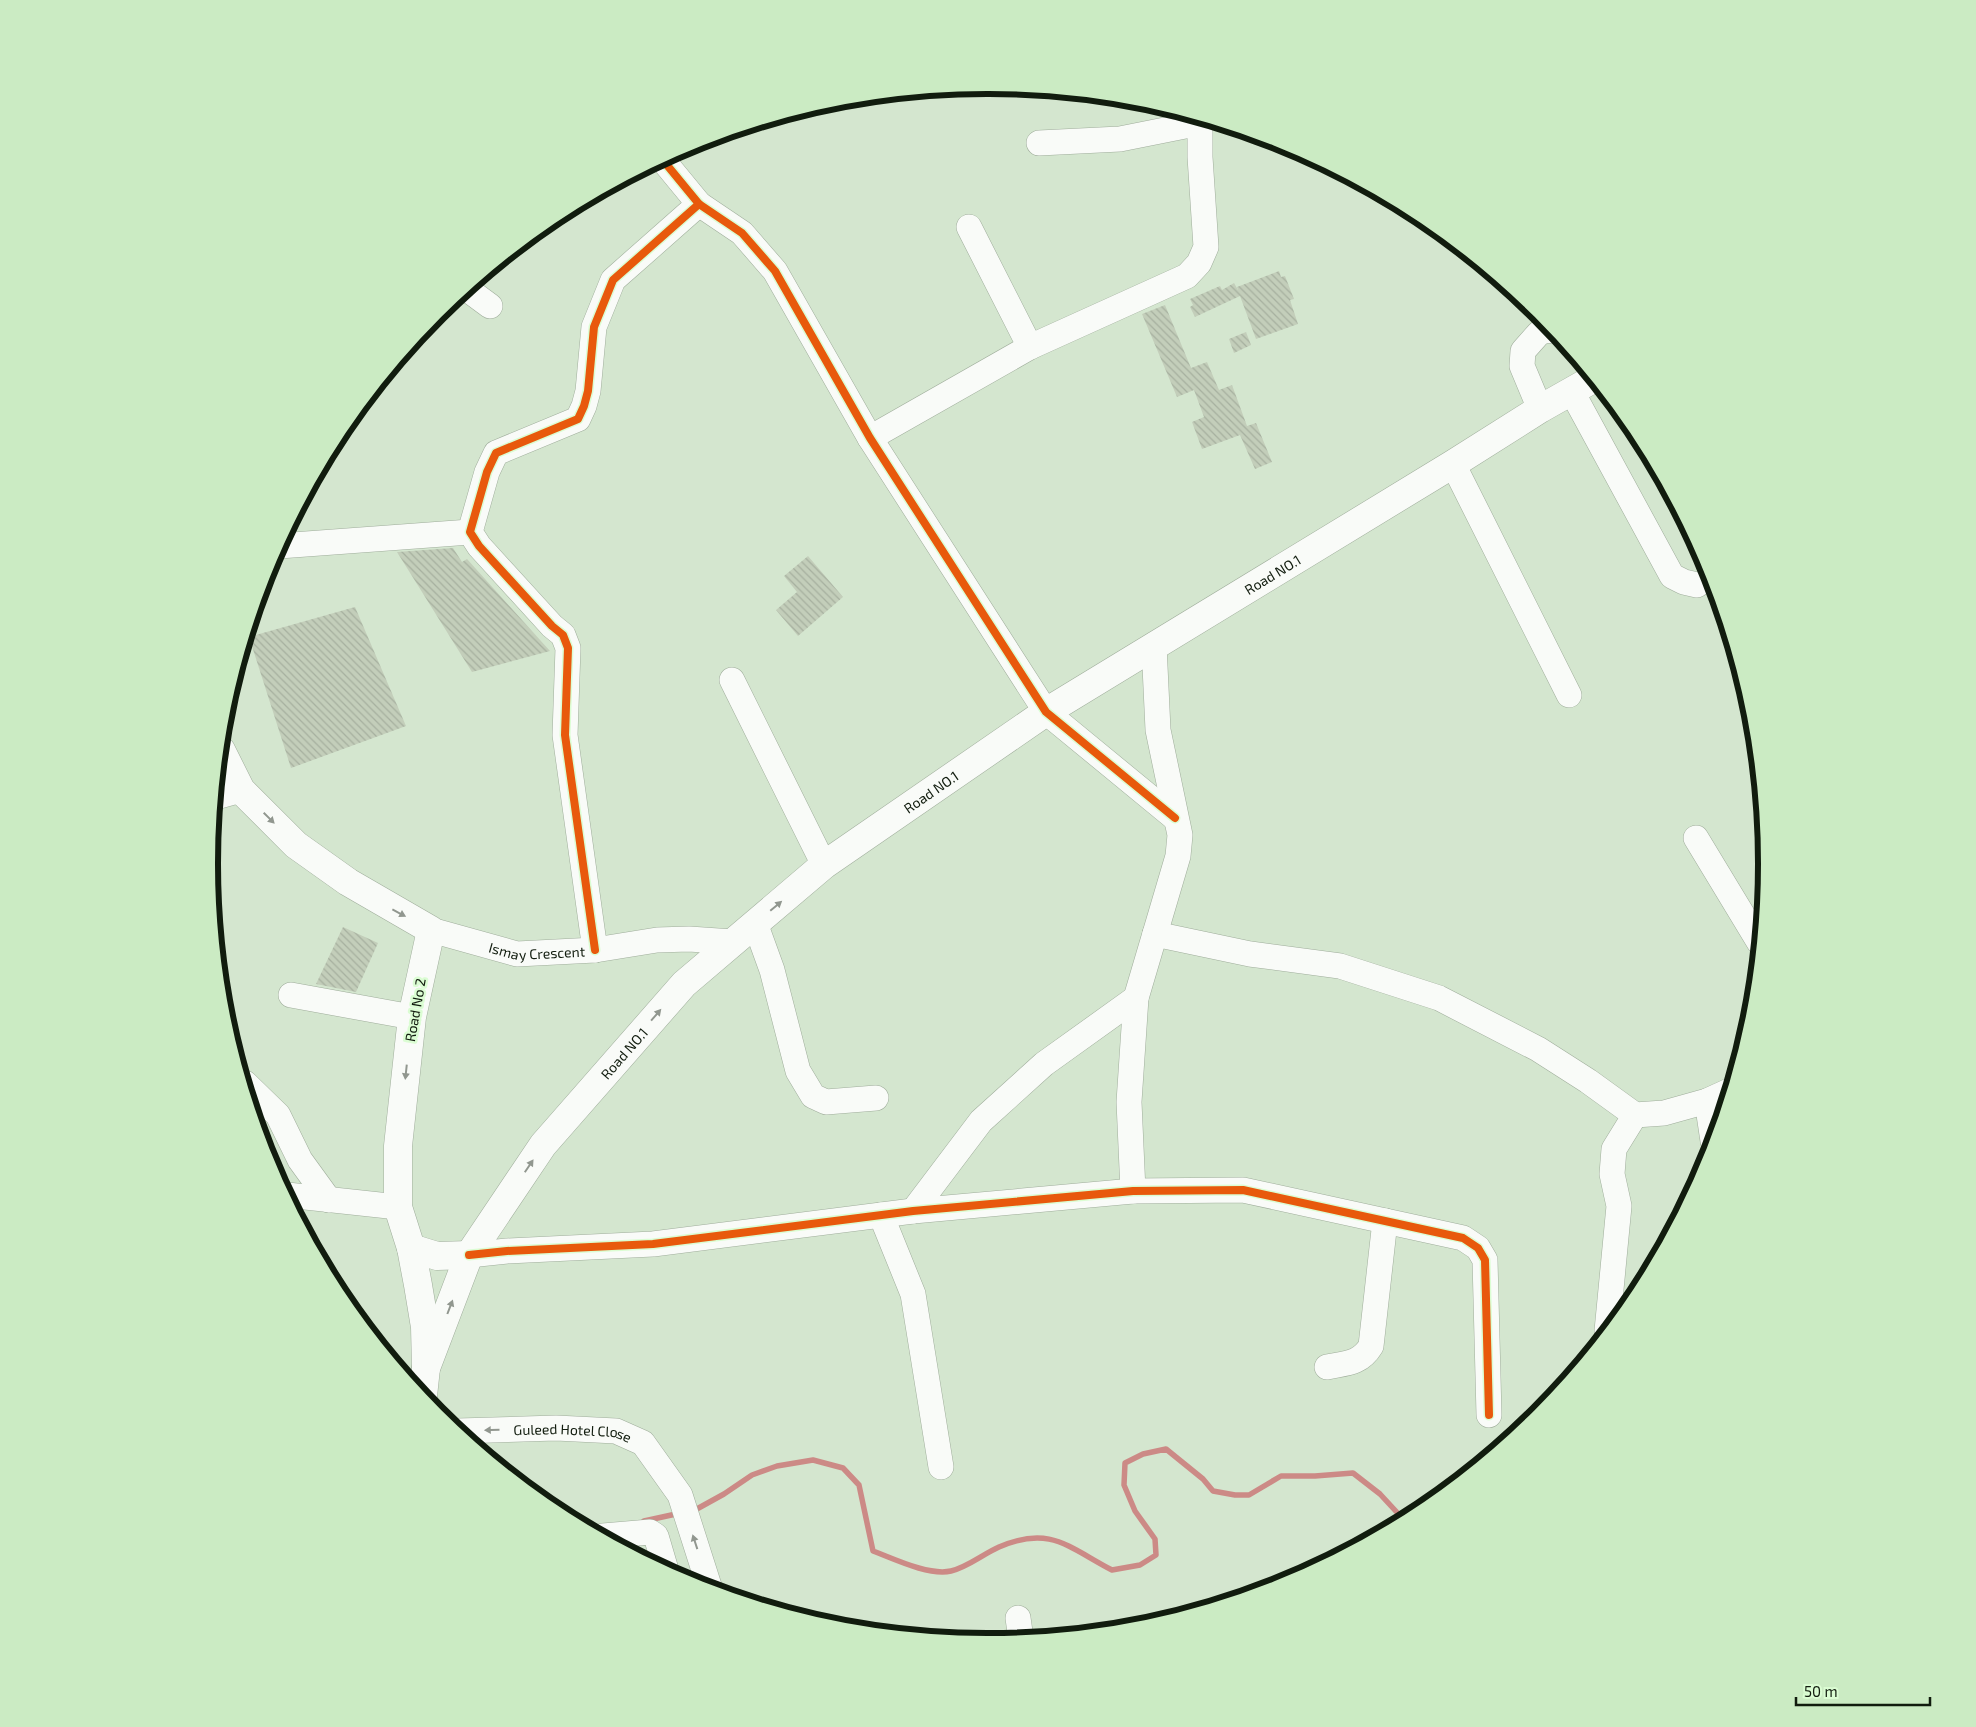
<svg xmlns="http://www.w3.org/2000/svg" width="1976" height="1727" viewBox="0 0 1976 1727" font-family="'Exo 2',sans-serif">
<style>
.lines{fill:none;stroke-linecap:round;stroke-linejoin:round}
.stream{stroke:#cc8a86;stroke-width:5.5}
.building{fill:url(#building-back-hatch)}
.minor-casing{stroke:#9fad9b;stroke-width:26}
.major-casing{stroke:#9fad9b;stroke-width:29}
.highway-casing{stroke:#9fad9b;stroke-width:29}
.minor{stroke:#f9fbf8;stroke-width:25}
.major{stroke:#f9fbf8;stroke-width:28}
.highway{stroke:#f9fbf8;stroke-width:28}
.cycleway-casing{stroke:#dbfdd3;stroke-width:11}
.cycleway{stroke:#e8590c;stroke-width:8}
.oneway{fill:#91978f}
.labels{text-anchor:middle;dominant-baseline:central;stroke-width:5;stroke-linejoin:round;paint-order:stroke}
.street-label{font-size:14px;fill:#111c0e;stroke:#dbfdd3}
.rim{fill:none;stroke:#111c0e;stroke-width:6}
</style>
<defs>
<pattern id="building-back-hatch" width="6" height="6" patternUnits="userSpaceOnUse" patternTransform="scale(1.25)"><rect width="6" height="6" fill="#c3ceba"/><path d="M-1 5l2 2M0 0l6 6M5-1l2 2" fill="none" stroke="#a6b09f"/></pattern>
</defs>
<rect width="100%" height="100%" fill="#d4e6cf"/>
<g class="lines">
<g class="stream">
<path d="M695,1510L724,1494L752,1475L777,1466L813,1460L843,1468L859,1485L873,1551C894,1559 929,1576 951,1571C968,1567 983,1554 999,1547C1050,1525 1068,1547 1112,1570L1140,1565L1156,1555L1155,1539L1135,1511L1124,1485L1125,1463L1143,1454L1166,1449L1203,1479L1213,1491L1235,1495H1249L1281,1476H1315L1353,1473L1380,1494L1404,1520"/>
<path d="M644,1521L676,1514"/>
</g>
</g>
<g class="building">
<path d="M1279,271L1281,277L1285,276L1294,299L1290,300L1298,324L1256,339L1240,296L1195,317L1190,307L1193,305L1190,299L1220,286L1222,290L1234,283L1238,290L1237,287Z"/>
<path d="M1165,305L1191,368L1207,362L1219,390L1232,385L1247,426L1256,423L1272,462L1255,469L1240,435L1202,449L1192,422L1204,417L1194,390L1177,397L1142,314Z"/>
<path d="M1246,332L1251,345L1234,353L1229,339Z"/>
<path d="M453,548L462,562L467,559L550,651L472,672L397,552Z"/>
<path d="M808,556L843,597L798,636L776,610L797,592L784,576Z"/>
<path d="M355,607L406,726L291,768L249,637Z"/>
<path d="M343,927L378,943L356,992L316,984Z"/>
</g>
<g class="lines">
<g class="minor-casing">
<g id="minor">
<path d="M1039,143L1120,139L1200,123"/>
<path d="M662,159L699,204L742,233L775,271L870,438L1046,712L1175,818"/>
<path d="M969,227L1030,347"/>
<path d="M467,289L490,306"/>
<path d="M1572,392L1672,576L1684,582L1697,585"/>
<path d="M1540,409L1522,366L1523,351L1539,333L1547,330L1553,331"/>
<path d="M870,438L1030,347L1187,276L1199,263L1206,247L1200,157V118"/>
<path d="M1453,464L1569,695"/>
<path d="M279,546L470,532"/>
<path d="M732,680L824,865"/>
<path d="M216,797L241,790"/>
<path d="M1696,838L1759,942"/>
<path d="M755,923L772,970L798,1071L813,1096L826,1102L876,1098"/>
<path id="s1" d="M431,930L517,954L595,950L657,940L689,939L733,942"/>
<path d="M1155,934L1250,954L1340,966L1439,998L1538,1049L1588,1081L1635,1115L1664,1113L1707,1101L1729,1091"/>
<path d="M595,950L565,735L568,648L563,635L552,626L479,546L470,532L487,472L496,453L578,419L584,406L588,391L594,327L613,280L699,204"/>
<path d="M291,995L412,1017"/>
<path d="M245,1083L278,1115L300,1160L329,1200"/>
<path d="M1707,1101L1713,1141"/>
<path d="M1133,1191L1129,1102L1136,998L1178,856L1180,835L1158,730L1154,645"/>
<path d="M287,1195L398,1207"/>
<path d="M913,1211L981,1121L1044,1064L1136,998"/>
<path d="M881,1215L913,1294L941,1467"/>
<path d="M469,1255L507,1251L653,1244L913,1211L1133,1191L1243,1190L1463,1238L1478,1248L1485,1260L1489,1415"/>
<path d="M1607,1331L1619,1206L1612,1174L1614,1149L1635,1115"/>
<path d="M1327,1367C1346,1363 1360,1364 1371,1346L1385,1221"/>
<path id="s2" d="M458,1431L556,1428L616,1431L643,1443L680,1495L710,1589"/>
<path d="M603,1536L650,1532L656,1536L666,1570"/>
<path d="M1018,1618L1021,1639"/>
</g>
</g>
<g class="major-casing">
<path id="major" d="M221,750L241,790L296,845L348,882L431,930L412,1017L398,1146V1207L411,1248L418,1285L425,1327L426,1368"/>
</g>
<g class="highway-casing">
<g id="highway">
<path d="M411,1248L437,1256L469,1255"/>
<path id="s3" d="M423,1396L426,1368L469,1255L543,1145L684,984L824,865L1046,712L1453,464L1540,409L1593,379"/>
</g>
</g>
<use href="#minor" class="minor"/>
<use href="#major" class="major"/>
<use href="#highway" class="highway"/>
<g class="cycleway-casing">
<g id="cycleway">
<path d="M662,159L699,204L742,233L775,271L870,438L1046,712L1175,818"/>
<path d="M595,950L565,735L568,648L563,635L552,626L479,546L470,532L487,472L496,453L578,419L584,406L588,391L594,327L613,280L699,204"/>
<path d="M469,1255L507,1251L653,1244L913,1211L1133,1191L1243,1190L1463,1238L1478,1248L1485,1260L1489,1415"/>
</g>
</g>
<use href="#cycleway" class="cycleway"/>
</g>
<defs><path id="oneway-solid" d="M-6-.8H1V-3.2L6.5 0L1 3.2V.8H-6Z" transform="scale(1.25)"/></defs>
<g class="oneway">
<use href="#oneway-solid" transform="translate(269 818) rotate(45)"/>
<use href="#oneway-solid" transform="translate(776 906) rotate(-40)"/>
<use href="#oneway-solid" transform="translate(399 913) rotate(28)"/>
<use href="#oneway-solid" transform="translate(656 1015) rotate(-49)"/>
<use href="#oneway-solid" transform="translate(406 1072) rotate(96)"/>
<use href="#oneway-solid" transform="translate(529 1166) rotate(-56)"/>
<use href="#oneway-solid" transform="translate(450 1307) rotate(-69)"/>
<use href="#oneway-solid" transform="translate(492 1430) rotate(178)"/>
<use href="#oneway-solid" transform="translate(695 1542) rotate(-108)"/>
</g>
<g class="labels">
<g class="street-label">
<text stroke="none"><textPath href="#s3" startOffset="1214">Road NO.1</textPath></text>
<text stroke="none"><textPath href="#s3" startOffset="809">Road NO.1</textPath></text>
<text stroke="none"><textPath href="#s1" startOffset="109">Ismay Crescent</textPath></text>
<text transform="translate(415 1010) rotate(-80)">Road No 2</text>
<text stroke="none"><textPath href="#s3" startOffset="404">Road NO.1</textPath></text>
<text stroke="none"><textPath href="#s2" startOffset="115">Guleed Hotel Close</textPath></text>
</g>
</g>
<path d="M0 0H1976V1727H0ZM987 94H989A769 769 0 0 1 1758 863V864A769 769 0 0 1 989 1633H987A769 769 0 0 1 218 864V863A769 769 0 0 1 987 94Z" fill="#cbebc3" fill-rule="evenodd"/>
<path class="rim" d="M987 94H989A769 769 0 0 1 1758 863V864A769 769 0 0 1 989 1633H987A769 769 0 0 1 218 864V863A769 769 0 0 1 987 94Z"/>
<path d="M1796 1697v8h134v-8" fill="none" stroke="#111c0e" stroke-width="2.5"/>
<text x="1804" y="1697" font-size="15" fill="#111c0e" stroke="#dbfdd3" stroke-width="4" paint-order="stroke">50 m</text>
</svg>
